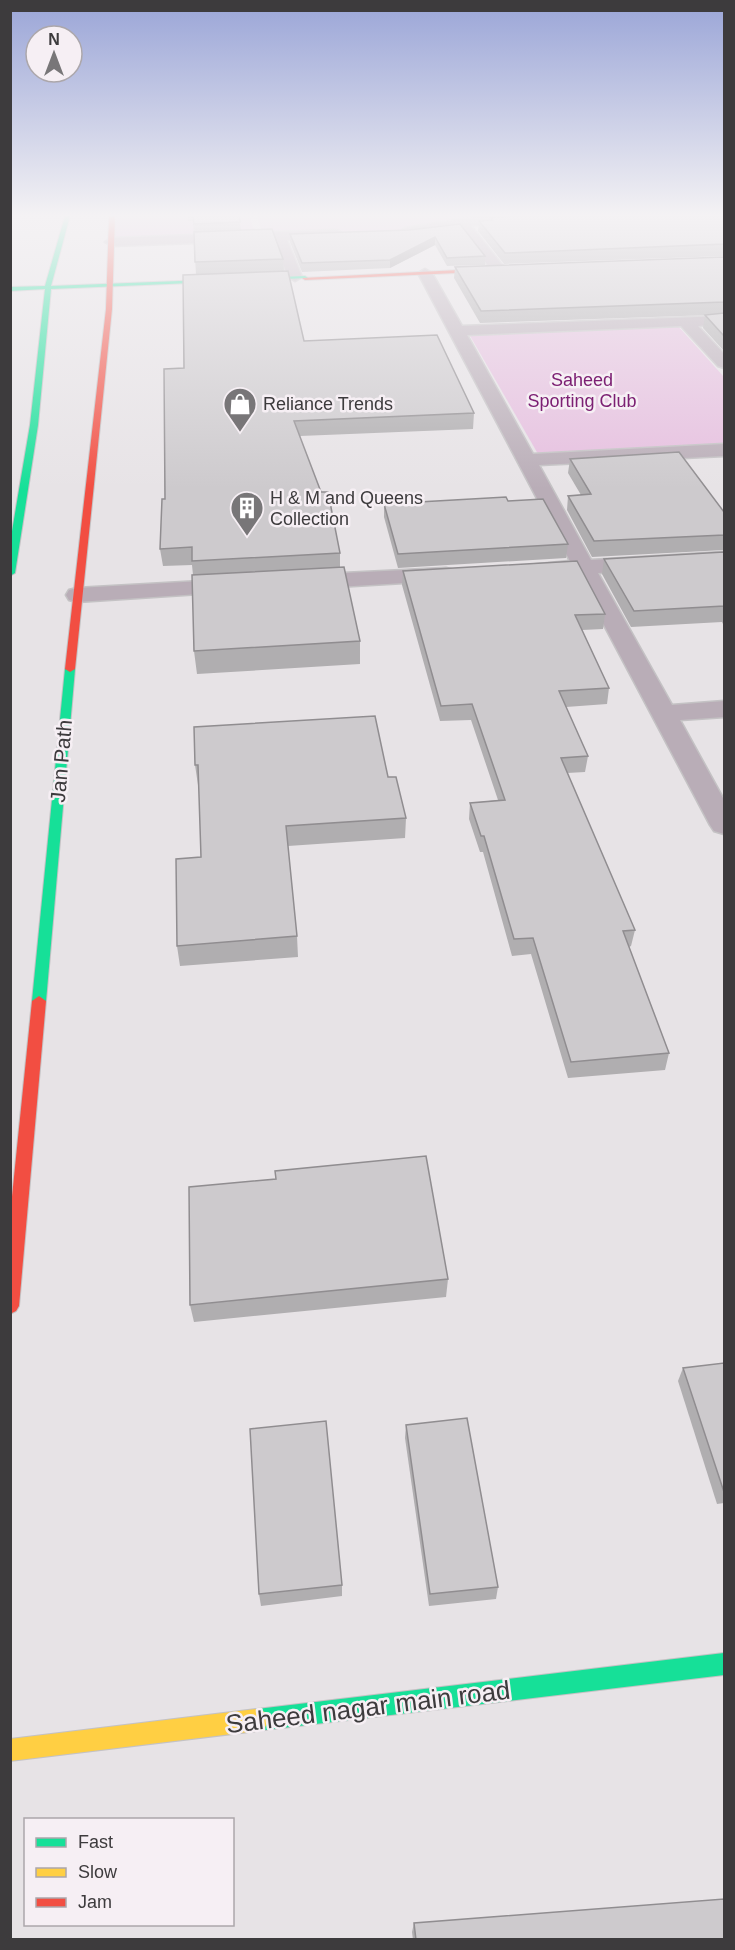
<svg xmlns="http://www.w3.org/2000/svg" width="735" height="1950" viewBox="0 0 735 1950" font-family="Arial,sans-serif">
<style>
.green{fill:#e6bfdf}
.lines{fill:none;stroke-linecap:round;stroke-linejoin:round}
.street-casing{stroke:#c4c2c4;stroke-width:3}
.fast-casing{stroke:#c4c2c4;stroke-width:2}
.slow-casing{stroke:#c4c2c4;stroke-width:2}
.jam-casing{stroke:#c4c2c4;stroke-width:2}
.street{fill:#b9adb7;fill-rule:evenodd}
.fast{fill:#16e098;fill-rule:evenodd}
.slow{fill:#ffcf43;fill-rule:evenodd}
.jam{fill:#f24e42;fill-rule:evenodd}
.wall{fill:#b0aeb0}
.shaded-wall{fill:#908d90}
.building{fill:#cdcacd;stroke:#908d90;stroke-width:1.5}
.labels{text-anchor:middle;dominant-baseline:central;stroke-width:5;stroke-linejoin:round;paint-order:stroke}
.far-park-label{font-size:18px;fill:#7c2073;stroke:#f6eff4}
.far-poi-label{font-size:18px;fill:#3d3b3d;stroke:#f6eff4;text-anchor:start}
.street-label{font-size:21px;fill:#3d3b3d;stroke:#f6eff4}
.near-street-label{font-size:26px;fill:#3d3b3d;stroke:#f6eff4}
</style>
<rect width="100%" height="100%" fill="#e7e3e6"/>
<g class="green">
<path d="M115,216H250L255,235L115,241Z"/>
<path d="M257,216H488L409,230L263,235Z"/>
<path d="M677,325L724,377V446L538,454L469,334Z"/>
</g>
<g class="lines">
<g class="street-casing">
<g id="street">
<path d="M481,216H614L608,220L489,223L471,226L506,270L499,274L494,273L459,228L405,236L399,232L405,228Z"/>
<path d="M335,230L340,231L342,234L340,237L287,240L302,277L295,281L288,277L274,240L112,246L105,242L112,238Z"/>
<path d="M425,269L432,273L462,326L724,316V324L698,326L724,354V368L718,366L681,326L467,335L533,454L724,444V456L539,465L591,560L724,552V565L598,573L672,705L724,701V717L680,720L724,800V834L714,831L710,825L577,574L537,577L529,575L526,570L529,565L570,561L418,273Z"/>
<path d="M446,568L454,570L457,575L454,580L303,589L295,587L292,582L295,577L303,575Z"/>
<path d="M237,579L245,581L248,586L245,591L77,602L69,600L66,595L69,590L77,588Z"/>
</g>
</g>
<g class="fast-casing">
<g id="fast">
<path d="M65,216H70L51,286L305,276L308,278L51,289L38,425L15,573L10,576V543L30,425L45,289L10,291V287L45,286Z"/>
<path d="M70,666L75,669L46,1001L39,1006L32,1001L65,669Z"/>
<path d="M724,1653V1675L257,1731L249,1728L246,1720L249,1712L257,1709Z"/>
</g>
</g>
<g class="slow-casing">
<path id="slow" d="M257,1709L265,1712L268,1720L265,1728L257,1731L10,1761V1739Z"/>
</g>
<g class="jam-casing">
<g id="jam">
<path d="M109,216H115L112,309L75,669L70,672L65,669L106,309Z"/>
<path d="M498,268L500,271L305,280L302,278Z"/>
<path d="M39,996L46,1001L19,1306L16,1311L10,1314V1216L32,1001Z"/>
</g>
</g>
<use href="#street" class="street"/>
<use href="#fast" class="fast"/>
<use href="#slow" class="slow"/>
<use href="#jam" class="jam"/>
</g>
<g class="wall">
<path d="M188,216H239L241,230L283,259L284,271L304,341L474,413L473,429L300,436L340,553V567L360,641V664L197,674L194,651L193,575L192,565L163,566L160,549L165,499L184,368L196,275L193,221H188Z"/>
<path d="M724,216V256L504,264L478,231L479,221L491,220V217Z"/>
<path d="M460,224L485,256V265L447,266L435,245L390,268L302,272L290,242V234L409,230Z"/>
<path d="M724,257V351L703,328L705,315H710L480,323L454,278L455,267Z"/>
<path d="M570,459L724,512V550L592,557L567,510L568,496L581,495L568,473Z"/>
<path d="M508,501L568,544L566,558L398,568L384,517V504Z"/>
<path d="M724,552V626L722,622L631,627L602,574L604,559Z"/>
<path d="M403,571L605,614L603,629L582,630L609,688L607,704L566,707L588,756L585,772L567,773L635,930L631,946L629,947L669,1053L665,1070L568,1078L531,954L512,956L483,852H480L469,819L470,803L498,800L471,720L440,721L402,585Z"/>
<path d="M195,765L388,777L406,818L405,838L288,846L297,936L298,957L180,966L177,946L201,857L199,785H198Z"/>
<path d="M448,1279L446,1297L194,1322L190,1305Z"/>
<path d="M724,1363V1503L717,1504L678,1381L683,1368Z"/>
<path d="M406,1425L498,1587L496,1599L429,1606L405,1438Z"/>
<path d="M342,1585V1596L261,1606L259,1594Z"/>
<path d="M414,1923L724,1940H413L412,1932Z"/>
</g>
<path class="shaded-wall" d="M435,237V245L390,268V260Z"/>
<g class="building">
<path d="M193,216H239L240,222L194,224Z"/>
<path d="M523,216H724V244L505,253L479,221L493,220L491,217Z"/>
<path d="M460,224L485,256L447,258L435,237L390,260L302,263L290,234L409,230Z"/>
<path d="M272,229L283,259L195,262L194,232Z"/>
<path d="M724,257V302L481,311L455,267Z"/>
<path d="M288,271L304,341L437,335L474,413L294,421L321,492H328L340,553L192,561V547L160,549L162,499H165L164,369L184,368L183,275Z"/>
<path d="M724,313V336L705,315Z"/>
<path d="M679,452L724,512V535L594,541L568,496L591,494L570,459Z"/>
<path d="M506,497L508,501L543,499L568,544L398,554L384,504Z"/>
<path d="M724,552V606L634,611L604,559Z"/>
<path d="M577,561L605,614L575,615L609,688L559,691L588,756L561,758L635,930L623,931L669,1053L571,1062L533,938L514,939L484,836H481L470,803L505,800L472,704L441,706L403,571Z"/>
<path d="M344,567L360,641L194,651L192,575Z"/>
<path d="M375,716L388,777H396L406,818L286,826L297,936L177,946L176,859L201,857L198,765H195L194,727Z"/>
<path d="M426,1156L448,1279L190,1305L189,1187L276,1179L275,1171Z"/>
<path d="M724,1363V1492L683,1368Z"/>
<path d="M467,1418L498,1587L430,1594L406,1425Z"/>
<path d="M326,1421L342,1585L259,1594L250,1429Z"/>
<path d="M724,1899V1940H416L414,1923Z"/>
</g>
<linearGradient id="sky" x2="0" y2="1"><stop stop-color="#9aa5d7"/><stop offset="0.44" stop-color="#f4f2f4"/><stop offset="1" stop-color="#f4f2f4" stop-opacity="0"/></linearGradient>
<rect width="735" height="489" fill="url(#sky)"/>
<defs>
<g id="shop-pin" transform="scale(1.725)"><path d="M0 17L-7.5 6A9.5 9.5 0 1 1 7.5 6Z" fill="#787678" stroke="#f6eff4"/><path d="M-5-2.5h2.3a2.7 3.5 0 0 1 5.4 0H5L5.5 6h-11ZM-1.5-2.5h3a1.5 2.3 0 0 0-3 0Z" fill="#fff"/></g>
<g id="building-pin" transform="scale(1.725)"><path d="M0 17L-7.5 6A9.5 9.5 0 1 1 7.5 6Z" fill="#787678" stroke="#f6eff4"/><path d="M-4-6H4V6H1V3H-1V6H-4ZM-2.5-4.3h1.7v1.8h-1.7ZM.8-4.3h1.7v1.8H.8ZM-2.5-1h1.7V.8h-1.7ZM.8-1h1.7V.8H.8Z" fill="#fff"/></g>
</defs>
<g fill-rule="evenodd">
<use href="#shop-pin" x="240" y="404"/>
<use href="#building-pin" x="247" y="508"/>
</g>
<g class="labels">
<g class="far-park-label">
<text x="582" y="380">Saheed<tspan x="582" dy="21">Sporting Club</tspan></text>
</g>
<g class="far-poi-label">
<text x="263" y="404">Reliance Trends</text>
<text x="270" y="498">H &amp; M and Queens<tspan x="270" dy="21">Collection</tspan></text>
</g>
<g class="street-label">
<text transform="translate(61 761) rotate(-85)">Jan Path</text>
</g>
<g class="near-street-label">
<text transform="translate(368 1707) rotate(-7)">Saheed nagar main road</text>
</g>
</g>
<rect width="735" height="1950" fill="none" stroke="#3d3b3d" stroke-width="24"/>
<rect x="24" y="1818" width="210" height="108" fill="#f6eff4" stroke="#aca7ab" stroke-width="1.5"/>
<rect x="36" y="1838" width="30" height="9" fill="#16e098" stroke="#aca7ab" stroke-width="1.5"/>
<text x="78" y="1848" font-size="18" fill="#3d3b3d">Fast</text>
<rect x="36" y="1868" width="30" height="9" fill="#ffcf43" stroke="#aca7ab" stroke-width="1.5"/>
<text x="78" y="1878" font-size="18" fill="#3d3b3d">Slow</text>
<rect x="36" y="1898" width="30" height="9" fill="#f24e42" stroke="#aca7ab" stroke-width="1.5"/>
<text x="78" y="1908" font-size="18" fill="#3d3b3d">Jam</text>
<g transform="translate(54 54)"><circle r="28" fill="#f6eff4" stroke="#aca7ab" stroke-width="1.5"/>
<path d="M0-4.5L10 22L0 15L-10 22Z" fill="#787678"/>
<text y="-9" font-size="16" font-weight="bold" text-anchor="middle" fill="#3d3b3d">N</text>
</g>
</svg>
